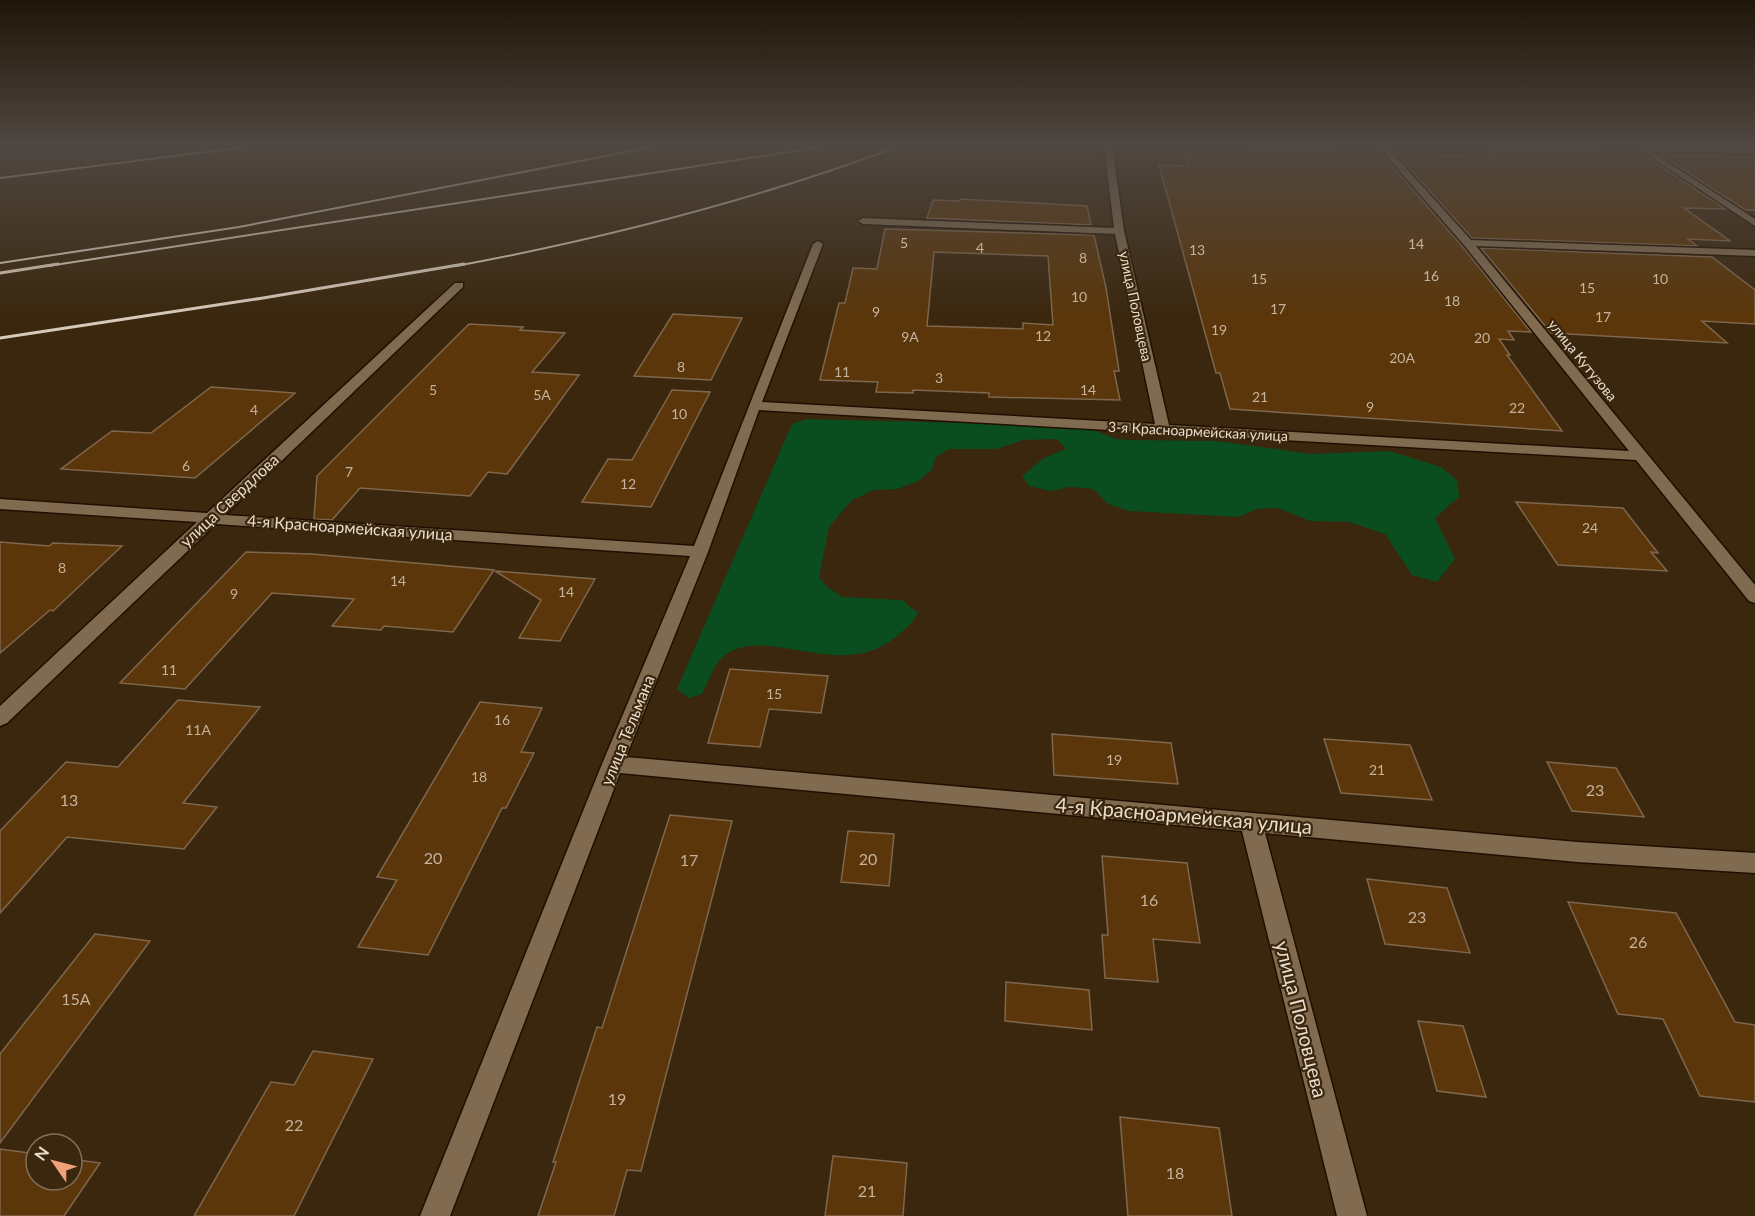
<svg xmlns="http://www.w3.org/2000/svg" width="1755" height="1216" viewBox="0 0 1755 1216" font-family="Lato,sans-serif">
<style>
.industrial{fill:#402e26}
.green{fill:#0a4d1e}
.building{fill:#5a360a;stroke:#7f674e;stroke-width:1.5;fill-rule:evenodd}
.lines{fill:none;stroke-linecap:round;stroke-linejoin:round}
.minor-casing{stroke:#200f00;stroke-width:3}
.minor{fill:#806b50;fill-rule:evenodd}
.rail-far1{stroke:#d7caba;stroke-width:2}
.rail{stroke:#d7caba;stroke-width:3}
.labels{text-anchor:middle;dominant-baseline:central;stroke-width:4.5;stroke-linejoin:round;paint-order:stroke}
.number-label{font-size:14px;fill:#c5b39d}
.far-street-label{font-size:14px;fill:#e9ddce;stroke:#3a270e}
.street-label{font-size:16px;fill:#e9ddce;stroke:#3a270e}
.near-number-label{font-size:16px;fill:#c5b39d}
.near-street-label{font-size:20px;fill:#e9ddce;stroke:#3a270e}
</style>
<rect width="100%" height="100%" fill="#3a270e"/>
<path class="industrial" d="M17,146H228L0,175V149Z"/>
<path class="green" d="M807,419L1083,426L1116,439L1129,440L1217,441L1311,454L1390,451L1441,467L1457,480L1459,497L1435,518L1455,559L1437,582L1412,575L1385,534L1349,522L1310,521L1278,508L1257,509L1239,517L1129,511L1108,504L1093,489L1070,487L1051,491L1029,486L1022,476L1044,458L1066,449L1057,439L1023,440L996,449H949L935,458L932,470L918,481L897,489L874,490L852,500L829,527L819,577L825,585L842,597L902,600L918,613C913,623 905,629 897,636C841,685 761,620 722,658C713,666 708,683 702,694L689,698L677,689L792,424Z"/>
<g class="building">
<path d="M1482,146H1594L1604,153L1642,154L1726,209L1684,208L1730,241L1688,239L1697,246L1472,238L1396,154L1495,157Z"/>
<path d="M1245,147L1382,154L1462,246L1531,332L1508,331L1514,340L1499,339L1510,355H1507L1562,431L1230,409L1220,373H1216L1159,165L1189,166L1184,153L1248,155Z"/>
<path d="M1661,155L1755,158V210H1745Z"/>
<path d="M961,199L1087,206L1091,225L927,218L933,200L960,201Z"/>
<path d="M885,229L1094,235L1106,288L1119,371H1114L1120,400L989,397V393L913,390V393L876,392L878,382L820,380L839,303H845L853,268L877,269ZM934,252L1048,256L1053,325L1023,323V329L927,326Z"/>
<path d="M1481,248L1712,257L1755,290V324L1702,321L1727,343L1551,333Z"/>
<path d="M673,314L742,318L711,380L634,376Z"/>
<path d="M469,324L523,327L520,330L565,333L532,372L579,375L507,474L488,472L470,496L360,488L332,520L314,519L317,476Z"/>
<path d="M211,387L295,393L195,478L61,469L112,431L151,433Z"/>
<path d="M672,390L710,392L651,507L582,502L608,459L632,460Z"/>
<path d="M1516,502L1623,508L1658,553L1651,552L1667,571L1558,565Z"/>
<path d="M0,542L49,546L53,543L122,546L53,611L50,610L0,653Z"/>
<path d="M246,552L312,554L494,570L453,632L384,626L381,630L332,626L354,599L272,593L185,689L120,683Z"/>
<path d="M495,571L595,579L560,641L519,638L541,600Z"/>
<path d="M730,669L828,676L821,713L769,709L760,747L708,743Z"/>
<path d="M178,700L260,707L183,803L217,807L184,849L67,837L0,913V831L66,762L118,767Z"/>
<path d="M480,702L542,708L521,752L534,753L506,808H502L428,955L358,947L397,880L377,877Z"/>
<path d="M1052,734L1171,743L1178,784L1054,775Z"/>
<path d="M1324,739L1410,745L1432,800L1341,793Z"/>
<path d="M1547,762L1616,768L1644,817L1572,811Z"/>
<path d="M670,815L732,821L641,1171L627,1170L614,1216H538L556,1162H553L597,1027L602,1028Z"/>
<path d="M848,831L894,834L889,886L841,882Z"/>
<path d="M1102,856L1187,863L1200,943L1153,939L1158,982L1105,978L1102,935H1108Z"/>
<path d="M1367,879L1447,888L1470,953L1385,944Z"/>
<path d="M1568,902L1676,913L1735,1022L1755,1025V1102L1700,1096L1663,1019L1618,1014Z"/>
<path d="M95,934L150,941L0,1143V1054Z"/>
<path d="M1006,982L1089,990L1092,1030L1005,1021Z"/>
<path d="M1418,1021L1463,1026L1486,1097L1437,1091Z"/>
<path d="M313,1051L373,1059L294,1216H194L271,1082L294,1085Z"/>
<path d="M1120,1117L1219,1128L1232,1216H1128Z"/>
<path d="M0,1149L36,1154V1180H72V1159L100,1163L64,1216H0Z"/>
<path d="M833,1156L907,1163L903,1216H825Z"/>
</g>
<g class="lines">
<g class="minor-casing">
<g id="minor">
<path d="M0,146H8L0,150Z"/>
<path d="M1104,146H1112L1124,231L1169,425L1629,451L1464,245L1378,146H1386L1471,240L1755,250V256L1476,246L1755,585V603L1749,601L1636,460L759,410L708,552L626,757L1577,842L1755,853V873L1577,862L1265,833L1367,1216H1337L1242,831L620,773L450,1216H420L602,764L690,556L216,524L7,723L0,726V706L197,522L0,509V499L207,513L455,283H463V287L225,515L694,546L813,244L818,241L823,244L762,402L1155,424L1115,234L863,224L858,221L863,218L1114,228Z"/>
<path d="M1634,146L1755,147V153L1649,150L1755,219V226Z"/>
</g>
</g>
<use href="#minor" class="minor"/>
<g class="rail-far1">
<path d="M0,178L253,146"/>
<path d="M0,263L239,227L657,146"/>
<path d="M48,266L828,146"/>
<path d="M456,266C607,238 755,200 900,146"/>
</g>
<g class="rail">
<path d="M0,273L58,264"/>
<path d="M0,338L263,298L464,264"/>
</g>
</g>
<linearGradient id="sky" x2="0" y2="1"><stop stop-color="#201508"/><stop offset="0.46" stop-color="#4f4741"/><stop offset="1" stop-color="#4f4741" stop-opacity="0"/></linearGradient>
<rect width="1755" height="316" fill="url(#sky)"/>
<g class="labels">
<g class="number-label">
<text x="904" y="242">5</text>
<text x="1416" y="243">14</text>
<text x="980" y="247">4</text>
<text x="1197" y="249">13</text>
<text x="1083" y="257">8</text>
<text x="1431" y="275">16</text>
<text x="1259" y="278">15</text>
<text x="1660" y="278">10</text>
<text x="1587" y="287">15</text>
<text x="1079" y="296">10</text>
<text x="1452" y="300">18</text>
<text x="1278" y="308">17</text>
<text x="876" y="311">9</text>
<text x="1603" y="316">17</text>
<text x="1219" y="329">19</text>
<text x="1043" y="335">12</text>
<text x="910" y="336">9А</text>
<text x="1482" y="337">20</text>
<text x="1402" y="357">20А</text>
<text x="681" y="366">8</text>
<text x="842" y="371">11</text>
<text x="939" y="377">3</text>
<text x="433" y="389">5</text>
<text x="1088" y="389">14</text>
<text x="542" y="394">5А</text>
<text x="1260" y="396">21</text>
<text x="1370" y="406">9</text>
<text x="1517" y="407">22</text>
<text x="254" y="409">4</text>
<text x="679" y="413">10</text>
<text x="186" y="465">6</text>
<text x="349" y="471">7</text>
<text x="628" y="483">12</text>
<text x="1590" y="527">24</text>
<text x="62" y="567">8</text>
<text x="398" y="580">14</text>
<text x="566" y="591">14</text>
<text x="234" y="593">9</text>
<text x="169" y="669">11</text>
<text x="774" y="693">15</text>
<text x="502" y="719">16</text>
<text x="198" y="729">11А</text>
<text x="1114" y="759">19</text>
<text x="1377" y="769">21</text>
<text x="479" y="776">18</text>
</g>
<g class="far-street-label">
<text transform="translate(1136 306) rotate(78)">улица Половцева</text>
<text transform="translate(1583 360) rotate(51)">улица Кутузова</text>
<text transform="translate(1198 431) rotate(3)">3-я Красноармейская улица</text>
</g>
<g class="street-label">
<text transform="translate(229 500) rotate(-43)">улица Свердлова</text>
<text transform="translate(350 527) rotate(4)">4-я Красноармейская улица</text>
<text transform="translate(627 730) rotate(-68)">улица Тельмана</text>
</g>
<g class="near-number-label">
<text x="1595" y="789">23</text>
<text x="69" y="799">13</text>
<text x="433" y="857">20</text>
<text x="868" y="858">20</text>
<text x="689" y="859">17</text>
<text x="1149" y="899">16</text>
<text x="1417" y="916">23</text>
<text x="1638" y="941">26</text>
<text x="76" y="998">15А</text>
<text x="617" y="1098">19</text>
<text x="294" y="1124">22</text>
<text x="1175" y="1172">18</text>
<text x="867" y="1190">21</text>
</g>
<g class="near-street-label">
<text transform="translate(1184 815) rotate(5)">4-я Красноармейская улица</text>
<text transform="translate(1302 1019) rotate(76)">улица Половцева</text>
</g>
</g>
<g transform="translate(54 1162) rotate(305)"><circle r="28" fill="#3a270e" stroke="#80705b" stroke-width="1.5"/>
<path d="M0-4.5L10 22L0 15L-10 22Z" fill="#f1a27b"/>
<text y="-9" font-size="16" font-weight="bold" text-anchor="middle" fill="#e9ddce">N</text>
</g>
</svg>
